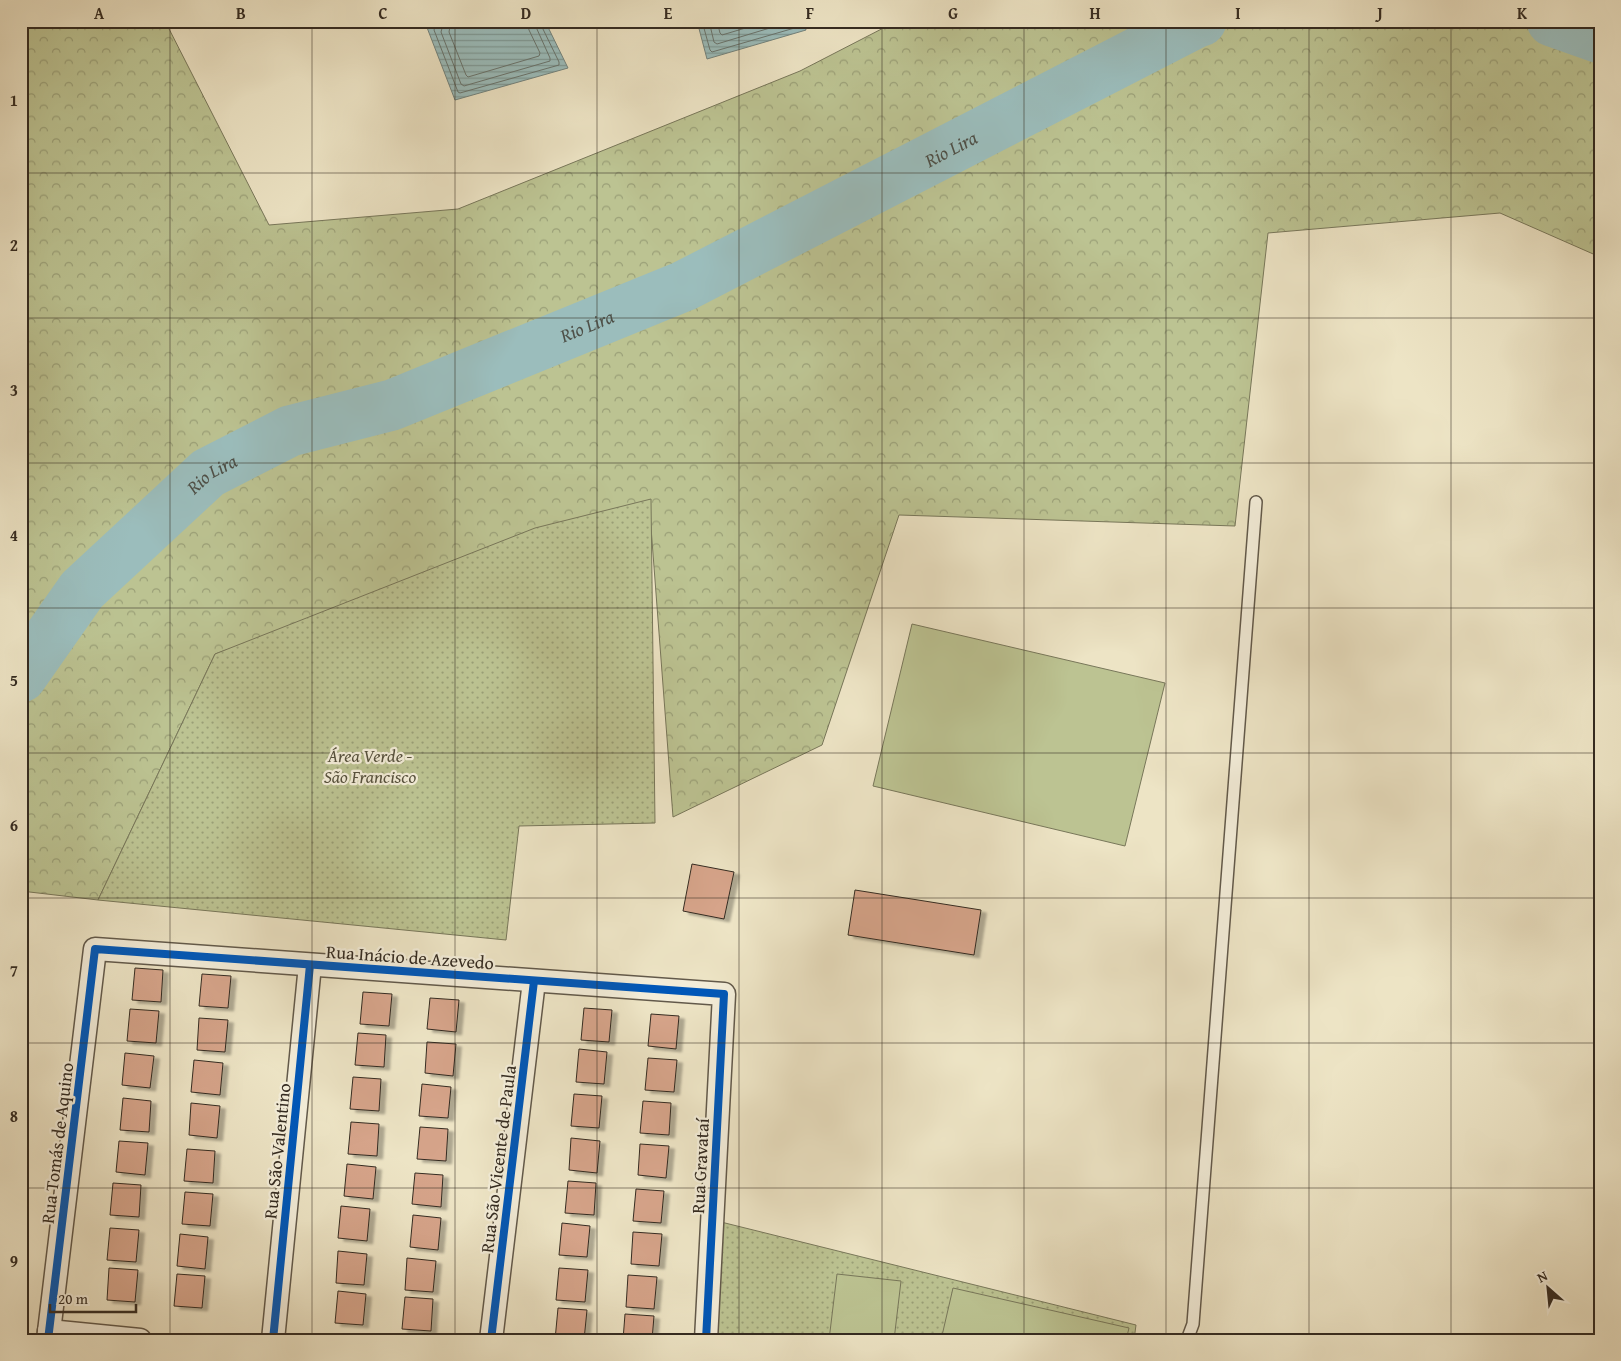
<svg xmlns="http://www.w3.org/2000/svg" width="1621" height="1361" viewBox="0 0 1621 1361" font-family="'Gentium Book Plus',serif">
<style>
.forest{fill:url(#forest-crowns);stroke:#78775a}
.park{fill:url(#park-dots);stroke:#78775a}
.garden{fill:#bcc392;stroke:#78775a}
.water{fill:url(#water-rules);stroke:#72837e}
.lines{fill:none;stroke-linecap:round;stroke-linejoin:round}
.shore{stroke:#68746e;stroke-width:1}
.river{stroke:#9bbdbc;stroke-width:51}
.building{fill:#d6a48a;stroke:#342b21;filter:url(#shadow)}
.service-casing{stroke:#62594a;stroke-width:14}
.minor-casing{stroke:#62594a;stroke-width:25}
.service{stroke:#f3edd9;stroke-width:11}
.minor{stroke:#f3edd9;stroke-width:22}
.cycleway-casing{stroke:#f3edd9;stroke-width:11}
.cycleway{stroke:#0057b8;stroke-width:8}
.grid{fill:none;stroke:#342b21;stroke-width:1;stroke-opacity:0.55}
.labels{text-anchor:middle;dominant-baseline:central;stroke-width:4.5;stroke-linejoin:round;paint-order:stroke}
.park-label{font-size:18px;font-style:italic;fill:#56513d;stroke:#f3edd9}
.street-label{font-size:18px;fill:#342b21;stroke:#f3edd9}
.water-label{font-size:19px;font-style:italic;fill:#4e5048;stroke:#f3edd9}
.neatline{fill:none;stroke:#342b21;stroke-width:2}
.grid-label{font-size:16px;text-anchor:middle;font-weight:bold;fill:#342b21}
</style>
<defs>
<pattern id="forest-crowns" width="20" height="18" patternUnits="userSpaceOnUse" patternTransform="scale(1.25)"><rect width="20" height="18" fill="#bcc392"/><path d="M2 6a3 3 0 1 1 6 0M12 15a3 3 0 1 1 6 0" fill="none" stroke="#9a9f77"/></pattern>
<pattern id="park-dots" width="8" height="8" patternUnits="userSpaceOnUse" patternTransform="scale(1.25)"><rect width="8" height="8" fill="#bcc392"/><path d="M2 2h.1M6 6h.1" fill="none" stroke="#9a9f77" stroke-width="1.8" stroke-linecap="round"/></pattern>
<pattern id="water-rules" width="6" height="5" patternUnits="userSpaceOnUse" patternTransform="scale(1.25)"><rect width="6" height="5" fill="#9bbdbc"/><path d="M0 2.5h6" fill="none" stroke="#7f9a98"/></pattern>
<filter id="shadow"><feDropShadow dx="5.5" dy="3" stdDeviation="1" flood-color="#0004"/></filter>
</defs>
<rect width="100%" height="100%" fill="#ede4c5"/>
<filter id="stains"><feTurbulence type="fractalNoise" baseFrequency=".004" numOctaves="4"/><feColorMatrix values="0 0 0 0 .2 0 0 0 0 .09 0 0 0 0 .02 0 0 0 .5 -.17"/></filter>
<radialGradient id="worn" r=".72"><stop offset=".6" stop-color="#630" stop-opacity="0"/><stop offset="1" stop-color="#630" stop-opacity=".3"/></radialGradient>
<path class="forest" d="M21,21H165L269,225L458,209L800,71L897,21H1600V257L1500,213L1268,233L1235,526L899,515L822,745L673,817L649,501L215,654L98,900L21,891Z"/>
<g class="park">
<path d="M651,499L655,823L519,826L506,940L98,900L215,654L535,528Z"/>
<path d="M721,1222L1136,1325L1134,1340H710Z"/>
</g>
<g class="garden">
<path d="M912,624L1165,683L1125,846L873,786Z"/>
<path d="M837,1274L901,1281L894,1340H829Z"/>
<path d="M953,1288L1129,1328L1126,1340H941Z"/>
</g>
<g class="water">
<path d="M438,21H545L568,68L455,100L426,25Z"/>
<path d="M697,21H804L806,30L707,59Z"/>
</g>
<g class="lines">
<g class="shore">
<path d="M437,21L434,30L458,92L460,93L559,65V62L541,25V21"/>
<path d="M444,21L441,32L461,84L464,86L550,61V58L536,27L535,21"/>
<path d="M451,21L449,32L466,75L468,77L539,56L540,53L529,30L527,21"/>
<path d="M702,21L710,50L712,52L798,27L799,21"/>
<path d="M709,21L714,42L717,44L793,21"/>
<path d="M717,21L720,33L722,35L769,21"/>
</g>
<g class="river">
<path d="M1552,21L1600,38"/>
<path id="s1" d="M21,677L82,590L208,473L290,431L392,405L684,286L1197,22L1201,21"/>
</g>
</g>
<g class="building">
<path d="M692,864L734,872L724,919L683,911Z"/>
<path d="M855,890L981,910L974,955L848,935Z"/>
<path d="M135,968L163,970L161,1002L132,1000Z"/>
<path d="M202,974L231,976L228,1008L199,1006Z"/>
<path d="M363,992L392,994L389,1026L360,1024Z"/>
<path d="M430,998L459,1000L456,1032L427,1029Z"/>
<path d="M584,1008L612,1010L609,1042L581,1040Z"/>
<path d="M130,1009L159,1011L156,1043L127,1041Z"/>
<path d="M651,1014L679,1016L676,1049L648,1046Z"/>
<path d="M199,1018L228,1020L225,1052L197,1050Z"/>
<path d="M358,1033L386,1035L384,1067L355,1065Z"/>
<path d="M427,1042L456,1044L453,1076L425,1073Z"/>
<path d="M579,1049L607,1052L604,1084L576,1082Z"/>
<path d="M125,1053L154,1056L150,1088L122,1085Z"/>
<path d="M648,1058L677,1060L674,1092L645,1090Z"/>
<path d="M194,1060L223,1063L220,1095L191,1092Z"/>
<path d="M353,1077L381,1079L379,1111L350,1109Z"/>
<path d="M422,1084L451,1087L448,1118L419,1116Z"/>
<path d="M574,1094L602,1096L599,1128L571,1126Z"/>
<path d="M123,1098L151,1101L149,1132L120,1130Z"/>
<path d="M643,1101L671,1103L669,1135L640,1133Z"/>
<path d="M191,1103L220,1106L217,1138L189,1135Z"/>
<path d="M351,1122L379,1124L377,1156L348,1154Z"/>
<path d="M420,1127L448,1129L446,1161L417,1159Z"/>
<path d="M571,1138L600,1141L597,1173L569,1170Z"/>
<path d="M119,1141L148,1143L145,1175L116,1172Z"/>
<path d="M640,1144L669,1146L666,1178L638,1175Z"/>
<path d="M187,1149L215,1151L213,1183L184,1181Z"/>
<path d="M347,1164L376,1167L373,1199L344,1196Z"/>
<path d="M415,1173L443,1175L441,1207L412,1204Z"/>
<path d="M568,1181L596,1183L594,1215L565,1213Z"/>
<path d="M113,1183L141,1185L139,1217L110,1215Z"/>
<path d="M636,1189L664,1191L661,1223L633,1221Z"/>
<path d="M185,1192L213,1194L210,1226L182,1224Z"/>
<path d="M341,1206L370,1209L367,1241L338,1238Z"/>
<path d="M413,1215L441,1218L438,1250L410,1247Z"/>
<path d="M562,1223L590,1226L587,1257L559,1255Z"/>
<path d="M110,1228L139,1230L136,1262L107,1260Z"/>
<path d="M633,1232L662,1234L659,1266L631,1264Z"/>
<path d="M180,1234L208,1237L205,1269L177,1266Z"/>
<path d="M338,1251L367,1254L364,1285L336,1283Z"/>
<path d="M407,1258L436,1261L433,1292L405,1290Z"/>
<path d="M109,1268L138,1270L135,1302L107,1300Z"/>
<path d="M559,1268L588,1270L585,1302L556,1300Z"/>
<path d="M177,1274L205,1276L202,1308L174,1306Z"/>
<path d="M628,1275L657,1277L654,1309L626,1307Z"/>
<path d="M338,1291L366,1294L363,1325L335,1323Z"/>
<path d="M405,1297L433,1299L431,1331L402,1329Z"/>
<path d="M558,1308L587,1310L584,1340H555Z"/>
<path d="M625,1314L654,1316L652,1340H623Z"/>
</g>
<g class="lines">
<g class="service-casing">
<path id="service" d="M1187,1340L1193,1324L1256,502"/>
</g>
<g class="minor-casing">
<g id="minor">
<path d="M49,1331L140,1340"/>
<path d="M48,1340L95,949L724,994L706,1340"/>
<path d="M273,1340L310,965"/>
<path d="M491,1340L534,981"/>
</g>
</g>
<use href="#service" class="service"/>
<use href="#minor" class="minor"/>
<g class="cycleway-casing">
<g id="cycleway">
<path d="M48,1340L95,949L724,994L706,1340"/>
<path d="M273,1340L310,965"/>
<path d="M491,1340L534,981"/>
</g>
</g>
<use href="#cycleway" class="cycleway"/>
</g>
<path class="grid" d="M170,21V1340M312,21V1340M455,21V1340M597,21V1340M739,21V1340M882,21V1340M1024,21V1340M1166,21V1340M1309,21V1340M1451,21V1340M21,173H1600M21,318H1600M21,463H1600M21,608H1600M21,753H1600M21,898H1600M21,1043H1600M21,1188H1600"/>
<g class="labels">
<g class="park-label">
<text x="370" y="755">Área Verde -<tspan x="370" dy="21">São Francisco</tspan></text>
</g>
<g class="street-label">
<text transform="translate(410 957) rotate(4)">Rua Inácio de Azevedo</text>
<text transform="translate(57 1143) rotate(-83)">Rua Tomás de Aquino</text>
<text transform="translate(277 1151) rotate(-84)">Rua São Valentino</text>
<text transform="translate(498 1159) rotate(-83)">Rua São Vicente de Paula</text>
<text transform="translate(700 1166) rotate(-87)">Rua Gravataí</text>
</g>
<g class="water-label">
<text stroke="none"><textPath href="#s1" startOffset="1091">Rio Lira</textPath></text>
<text stroke="none"><textPath href="#s1" startOffset="686">Rio Lira</textPath></text>
<text stroke="none"><textPath href="#s1" startOffset="281">Rio Lira</textPath></text>
</g>
</g>
<rect width="1621" height="1361" fill="none" stroke="#ede4c5" stroke-width="55"/>
<g transform="translate(1548 1288) rotate(333)" stroke="#f3edd9" stroke-width="4" paint-order="stroke">
<path d="M0-4L9 19L0 12L-9 19Z" fill="#342b21"/>
<text y="-8" font-size="14" font-weight="bold" text-anchor="middle" fill="#342b21">N</text>
</g>
<path d="M50 1304v8h86v-8" fill="none" stroke="#342b21" stroke-width="2.5"/>
<text x="58" y="1304" font-size="15" fill="#342b21" stroke="#f3edd9" stroke-width="4" paint-order="stroke">20 m</text>
<rect x="28" y="28" width="1566" height="1306" class="neatline"/>
<g class="grid-label">
<text x="99" y="19">A</text>
<text x="241" y="19">B</text>
<text x="383" y="19">C</text>
<text x="526" y="19">D</text>
<text x="668" y="19">E</text>
<text x="810" y="19">F</text>
<text x="953" y="19">G</text>
<text x="1095" y="19">H</text>
<text x="1238" y="19">I</text>
<text x="1380" y="19">J</text>
<text x="1522" y="19">K</text>
<text x="14" y="106">1</text>
<text x="14" y="251">2</text>
<text x="14" y="396">3</text>
<text x="14" y="541">4</text>
<text x="14" y="686">5</text>
<text x="14" y="831">6</text>
<text x="14" y="976">7</text>
<text x="14" y="1122">8</text>
<text x="14" y="1267">9</text>
</g>
<rect width="100%" height="100%" filter="url(#stains)"/>
<rect width="100%" height="100%" fill="url(#worn)"/>
</svg>
